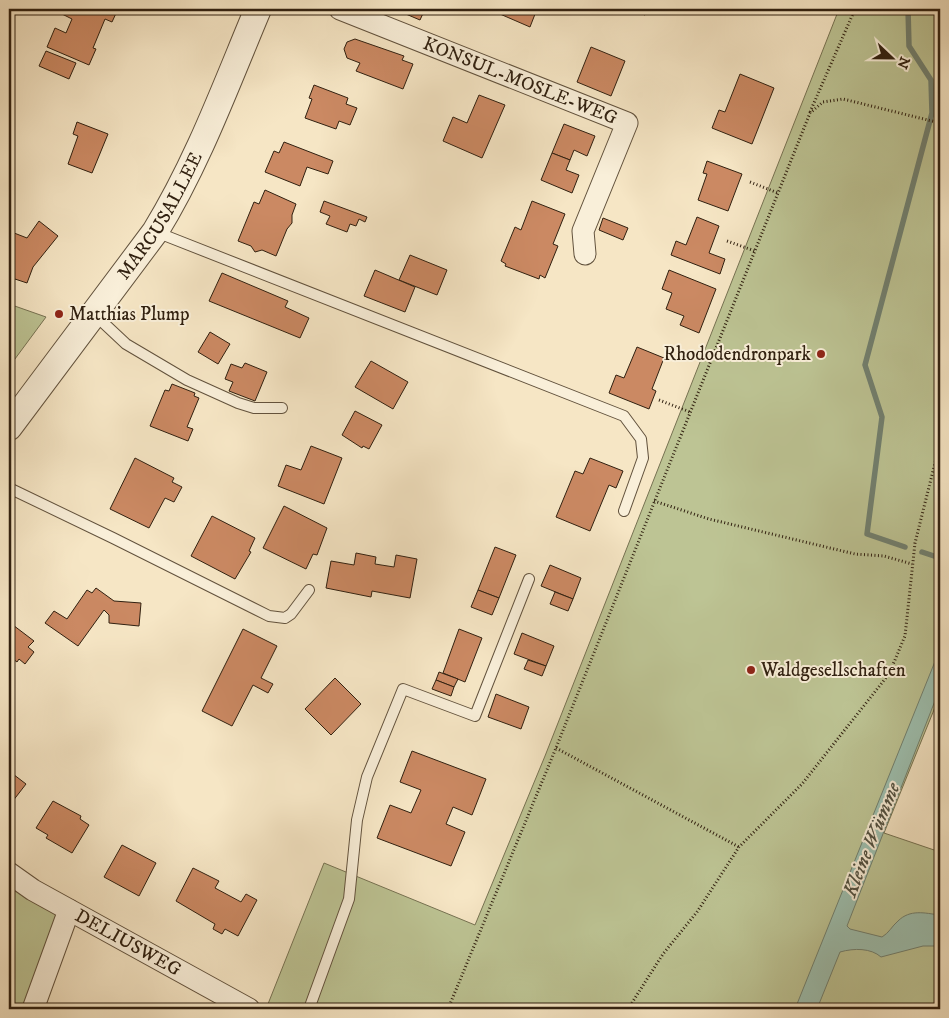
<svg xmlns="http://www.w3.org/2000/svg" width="949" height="1018" viewBox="0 0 949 1018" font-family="'IM FELL DW Pica',serif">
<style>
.green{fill:#bdc494;stroke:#767252}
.water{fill:#9dc0b0;stroke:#718070}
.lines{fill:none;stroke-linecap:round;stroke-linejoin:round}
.stream{stroke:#718070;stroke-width:5.5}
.building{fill:#cb8963;stroke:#302010}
.service-casing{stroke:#62523d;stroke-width:12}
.minor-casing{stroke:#62523d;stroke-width:23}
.tertiary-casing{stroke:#62523d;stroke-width:28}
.path{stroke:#302010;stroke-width:3;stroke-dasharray:1 2.5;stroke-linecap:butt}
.service{stroke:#f9efd9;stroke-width:10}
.minor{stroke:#f9efd9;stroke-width:21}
.tertiary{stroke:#f9efd9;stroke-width:26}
.poi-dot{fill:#8f2418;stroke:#f9efd9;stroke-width:2}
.labels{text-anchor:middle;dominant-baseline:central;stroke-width:4;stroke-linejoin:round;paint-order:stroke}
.street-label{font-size:19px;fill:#302010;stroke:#f9efd9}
.poi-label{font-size:19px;fill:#302010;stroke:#f9efd9;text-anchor:start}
.water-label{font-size:20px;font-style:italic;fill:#515040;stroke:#f9efd9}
</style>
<rect width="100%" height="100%" fill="#f6e6c5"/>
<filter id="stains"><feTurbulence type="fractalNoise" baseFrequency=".004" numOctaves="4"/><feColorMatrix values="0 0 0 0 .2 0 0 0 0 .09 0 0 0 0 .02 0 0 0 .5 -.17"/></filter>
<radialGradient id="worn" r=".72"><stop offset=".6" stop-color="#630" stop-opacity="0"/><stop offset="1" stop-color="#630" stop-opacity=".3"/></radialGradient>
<g class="green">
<path d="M839,9H940V695L884,833L940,852V1009H266L324,863L475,925L545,756Z"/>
<path d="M9,304L46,317L9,367Z"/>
<path d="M9,883L59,911L24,1009H9Z"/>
</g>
<path class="water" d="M940,649V688L847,926L850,929L882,937C889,933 892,926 898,921C910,909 925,913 939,915L940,946H923L881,957C871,948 854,948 840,952L817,1009H795Z"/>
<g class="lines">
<g class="stream">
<path d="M905,547L867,534L882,417L865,365L932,113L931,80L909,46L908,9"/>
<path d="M922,552L940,558"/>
</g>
</g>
<g class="building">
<path d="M64,9H118L112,22L105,19L93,48L96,49L89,65L47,47L55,28L66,33L72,19L62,14Z"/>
<path d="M394,9H425L420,20Z"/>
<path d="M502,9H537L530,27L500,14Z"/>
<path d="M628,9H648L645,15Z"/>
<path d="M355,39L404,56L402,60L413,64L403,89L356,71L360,63L347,58L344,49L347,42Z"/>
<path d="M591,47L625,61L611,96L577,82Z"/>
<path d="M46,51L76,63L69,79L39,66Z"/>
<path d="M740,74L774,88L752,144L712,128L719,110L725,112Z"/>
<path d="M314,85L348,98L346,104L357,108L350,125L339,121L336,129L305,118L312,99L309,98Z"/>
<path d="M479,95L505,105L482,158L443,141L453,117L467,123Z"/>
<path d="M77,122L108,134L92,173L68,164L78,136L73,134Z"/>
<path d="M564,124L595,136L587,156L574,150L570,160L552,153Z"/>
<path d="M284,142L333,161L328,174L307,167L300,186L265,172L274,151L279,153Z"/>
<path d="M552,153L570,160L566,170L579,175L572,193L541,180Z"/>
<path d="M707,161L742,174L728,211L698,200L707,174L703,173Z"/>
<path d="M265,190L296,204L292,215V223L287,229L276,256L262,250L255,252L251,246L238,241L254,202L259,204Z"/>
<path d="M324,201L367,217L365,222L359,219L356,226L350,224L347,232L326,224L330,216L320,212Z"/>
<path d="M532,201L565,214L553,244L558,246L545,278L540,275L539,279L505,266L506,264L501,261L515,227L521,230Z"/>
<path d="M697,217L719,226L709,253L725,259L720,274L671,255L676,241L686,245Z"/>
<path d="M603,218L628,228L623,240L599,230Z"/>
<path d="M39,221L58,236L33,267L27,283L15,279L10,293L9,231L27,238Z"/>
<path d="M410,255L447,270L437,295L399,280Z"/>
<path d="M375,270L415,287L405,312L364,296Z"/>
<path d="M669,270L716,289L699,333L680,325L684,316L666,309L672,293L662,289Z"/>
<path d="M222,273L288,301L285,307L309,318L300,338L209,301Z"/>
<path d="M210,332L230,344L218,364L198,352Z"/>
<path d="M637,347L664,358L652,389L656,391L649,409L609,393L616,375L624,378Z"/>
<path d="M371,361L408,382L393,409L355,387Z"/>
<path d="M245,363L267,372L255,401L229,391L233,382L225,379L231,364L242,368Z"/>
<path d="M172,384L195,393L194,396L199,398L187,427L193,429L188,441L150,426L165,390L169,391Z"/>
<path d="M355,411L382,425L369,449L363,446L362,448L342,435Z"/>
<path d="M311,446L342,458L324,504L278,486L286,465L301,470Z"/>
<path d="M135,458L174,478L172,482L182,487L174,502L165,498L149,528L110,509Z"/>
<path d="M590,458L623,471L616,488L609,485L590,531L556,517L575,471L583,474Z"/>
<path d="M284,506L327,528L317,555L313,554L306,569L263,548Z"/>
<path d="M212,516L255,538L249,551L251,552L235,579L191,556Z"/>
<path d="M495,547L516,555L499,598L478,590Z"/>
<path d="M356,553L376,557L375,564L394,567L396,555L417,559L410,598L372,591L371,597L326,588L331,561L354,565Z"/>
<path d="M550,565L581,578L573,599L541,586Z"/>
<path d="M96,588L114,601L141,603L139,626L109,623V615L104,610L78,646L45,623L54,611L67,619L87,590L92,593Z"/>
<path d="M478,590L499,598L492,615L471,607Z"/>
<path d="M555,592L573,599L568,611L550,604Z"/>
<path d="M9,622L34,641L28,647L34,652L25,664L19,659L17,662L9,656Z"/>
<path d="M243,629L277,646L261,678L273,684L268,693L253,685L232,726L202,711Z"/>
<path d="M459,629L482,638L465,682L443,673Z"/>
<path d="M522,633L554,646L546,666L514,654Z"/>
<path d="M528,660L546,666L542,676L524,669Z"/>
<path d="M439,672L458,679L454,687L436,680Z"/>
<path d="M335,678L361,704L331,735L305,709Z"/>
<path d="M436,680L454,687L451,696L432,689Z"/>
<path d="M496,694L529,707L521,729L488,717Z"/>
<path d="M412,751L486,779L472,815L453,807L446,824L465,832L451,866L377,838L390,805L411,813L421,790L400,782Z"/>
<path d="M9,771L26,784L9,806Z"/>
<path d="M53,801L81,816L80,819L89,825L72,853L46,838L48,835L36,828Z"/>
<path d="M122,845L156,863L139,896L104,877Z"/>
<path d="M193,868L219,881L215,888L241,902L246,894L257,900L238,936L225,929L222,934L213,929L215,924L176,901Z"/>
</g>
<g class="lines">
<g class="service-casing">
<g id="service">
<path d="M156,232L624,416L641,439L643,458L624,511"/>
<path d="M94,314L126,344L187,380L238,403L254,408H282"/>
<path d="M9,488L113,538L269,616L285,618L291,614L309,590"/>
<path d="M309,1009L349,899L357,820L367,777L403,689L475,716L529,579"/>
</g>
</g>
<g class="minor-casing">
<g id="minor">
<path id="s1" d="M340,9L627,123L583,231L585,254"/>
<path id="s2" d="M9,873L33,890L249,1009"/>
<path d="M33,1009L69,910"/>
</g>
</g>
<g class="tertiary-casing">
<g id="tertiary">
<path id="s3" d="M9,427L155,232C198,162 226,85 258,9"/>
</g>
</g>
<g class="path">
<path d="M810,112L855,9"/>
<path d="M750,182L778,193"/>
<path d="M727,241L755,251"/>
<path d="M659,400L690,412"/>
<path d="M654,501L709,519L855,554L884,556L912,564"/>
<path d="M556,748L739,847"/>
<path d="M448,1009L556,748L810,113L823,102L843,99L940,123"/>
<path d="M628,1009L663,954L697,912L739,847L802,784L889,674L905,636L915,543L940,443"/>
</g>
<use href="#service" class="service"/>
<use href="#minor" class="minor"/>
<use href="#tertiary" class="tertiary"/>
</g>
<g class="poi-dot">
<circle cx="59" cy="314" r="5"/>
<circle cx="821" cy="354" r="5"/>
<circle cx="751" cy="670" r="5"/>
</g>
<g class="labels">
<g class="street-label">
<text stroke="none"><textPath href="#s1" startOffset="194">KONSUL-MOSLE-WEG</textPath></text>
<text stroke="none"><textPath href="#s3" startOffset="260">MARCUSALLEE</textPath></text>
<text stroke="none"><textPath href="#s2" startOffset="138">DELIUSWEG</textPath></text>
</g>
<g class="poi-label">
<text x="69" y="314">Matthias Plump</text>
<text x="811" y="354" text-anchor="end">Rhododendronpark</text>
<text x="761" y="670">Waldgesellschaften</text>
</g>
<g class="water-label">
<text transform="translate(872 840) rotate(-68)">Kleine Wümme</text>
</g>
</g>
<rect width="949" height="1018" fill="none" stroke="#f6e6c5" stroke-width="30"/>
<rect x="10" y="10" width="929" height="998" fill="none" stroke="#302010" stroke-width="2.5"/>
<rect x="15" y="15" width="919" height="988" fill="none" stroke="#302010"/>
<g transform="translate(892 58) rotate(112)" stroke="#f9efd9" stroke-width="4" paint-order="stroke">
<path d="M0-4L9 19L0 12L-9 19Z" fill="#302010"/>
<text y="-8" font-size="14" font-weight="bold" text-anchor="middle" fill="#302010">N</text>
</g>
<rect width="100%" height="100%" filter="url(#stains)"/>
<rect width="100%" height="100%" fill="url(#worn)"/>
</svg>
